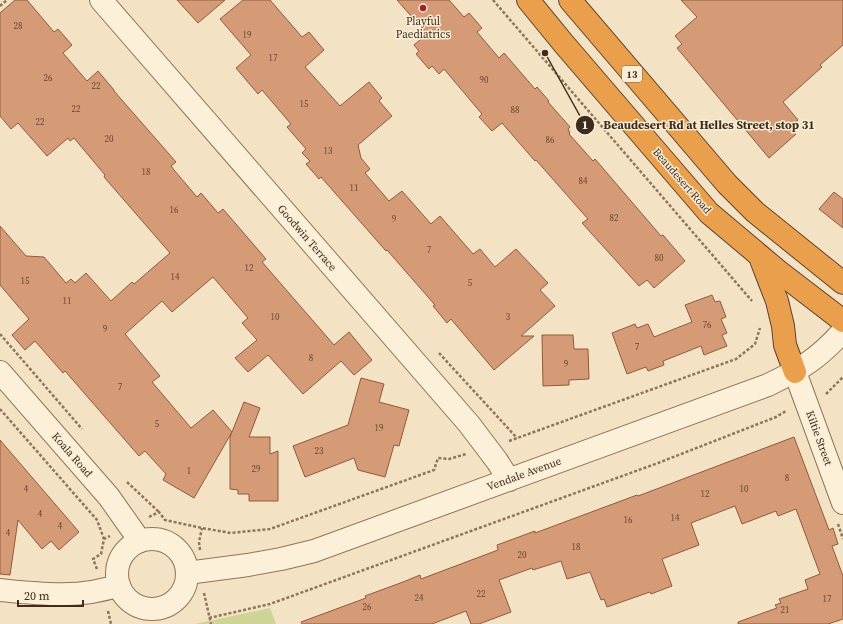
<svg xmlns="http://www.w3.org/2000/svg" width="843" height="624" viewBox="0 0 843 624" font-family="'Source Serif 4',serif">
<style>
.green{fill:#ced396}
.building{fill:#d59a76;stroke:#925a3b}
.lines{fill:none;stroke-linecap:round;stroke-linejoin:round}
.street-casing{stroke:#907458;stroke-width:24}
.highway-casing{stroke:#5e422c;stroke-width:24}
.path{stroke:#907458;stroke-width:2.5;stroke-dasharray:3 2;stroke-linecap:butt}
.street{stroke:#fcf0d9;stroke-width:22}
.highway{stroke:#ea9f4d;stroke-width:22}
.poi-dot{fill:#a62127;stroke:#f9edd5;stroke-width:1.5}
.labels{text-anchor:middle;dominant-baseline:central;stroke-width:3;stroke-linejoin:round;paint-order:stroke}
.number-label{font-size:9px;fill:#644833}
.shield{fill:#f9edd5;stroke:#776654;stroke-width:1}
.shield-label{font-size:10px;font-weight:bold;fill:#3f2c1d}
.poi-label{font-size:11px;fill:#3f2c1d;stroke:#f9edd5}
.street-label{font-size:11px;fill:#3f2c1d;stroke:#f9edd5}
.leader{fill:none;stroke:#3f2c1d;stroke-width:1.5}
.callout-dot{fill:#3f2c1d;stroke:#f9edd5;stroke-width:1.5}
.mark-label{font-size:12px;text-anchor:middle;font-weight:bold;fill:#fff}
.callout-label{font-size:12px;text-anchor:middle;font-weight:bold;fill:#3f2c1d;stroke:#f9edd5;stroke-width:3;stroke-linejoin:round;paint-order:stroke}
</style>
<rect width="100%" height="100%" fill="#f3e3c4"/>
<path class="green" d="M270,608L276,624H195Z"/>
<g class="building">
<path d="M15,0H27L54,32L58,29L72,45L63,53L87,81L98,71L114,90V91L176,162L171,166L174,170L197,197L201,193L218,213L223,209L266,259L262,262L334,345L349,332L372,360L354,375L341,361L303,394L268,355L248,372L235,358L257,340L242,323L248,318L213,277L172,312L162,301L125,334L160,376L152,382L191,428L213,410L232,432L194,498L163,480L166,474L145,451L139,456L65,371L63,373L35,341L25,350L12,335L29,319L0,285V226L26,256L44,257L66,283L71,279L75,283L86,273L111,301L132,282L134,284L170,253L104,177L105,175L74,138L70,141L68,138L47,156L18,123L11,129L0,116V13Z"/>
<path d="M177,0H225L198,23Z"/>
<path d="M243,0H270L302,37L309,32L324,50L305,67L340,106L369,82L382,98L379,101L392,116L358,145L361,158L370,169L365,173L389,201L402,191L431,224L440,216L473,254L480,249L495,267L516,249L548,283L540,290L555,306L521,336H534L494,370L451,319L447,323L433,306L435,305L387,250L386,251L321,177L319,179L306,164L310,161L302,153L306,149L287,127L291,124L262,90L258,94L236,68L251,55L220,19Z"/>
<path d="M397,0H449L464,17L469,13L482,28L477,32L499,58L504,53L535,89L537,87L549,101L548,102L570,127L568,129L570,133L569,134L593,161L595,159L661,236L663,235L685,261L654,288L647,280L639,286L582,223L588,219L536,160L535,161L502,123L492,131L479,117L482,114L444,69L439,74L432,66L429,69L416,54L419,51L414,45L421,39L420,38L426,33Z"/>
<path d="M681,0H843V45L820,65L822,67L783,102L798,120L790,127L796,134L769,158L677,48L682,44L675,36L697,17Z"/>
<path d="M834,192L843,199V228L819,209Z"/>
<path d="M712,295L715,302L720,301L726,317L721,319L727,333L722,335L727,346L704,355L701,346L663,361L664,365L648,371L646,367L627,374L612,333L635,324L637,328L648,324L654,337L692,322L685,305Z"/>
<path d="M542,335H573L574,349H588L589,379L569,380V385L543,386Z"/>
<path d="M361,378L384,384L379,402L409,410L399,446L394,445L385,477L358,470L354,458L305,477L293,446L348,425Z"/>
<path d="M244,402L260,408L249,437H270V454L278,451V501H249V494H238V490L230,489V437Z"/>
<path d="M794,437L829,530L833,528L838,544L832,546L843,576V619L828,624H738V622L777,608L775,605L781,603L779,599L808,589L805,580L820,574L796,509L778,516L776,511L742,524L735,506L691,523L699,545L662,559L672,586L651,594L650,592L607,607L604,599L601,600L590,572L567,579L561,561L533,570L532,568L499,580L511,612L479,624H471L466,611L432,624H302L301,622L366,598L365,596L403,582L420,575L421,579L498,550L497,545L535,531V533L637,495L638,496Z"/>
<path d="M0,440L79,532L59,550L51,541L42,549L18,520L10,575L0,574Z"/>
</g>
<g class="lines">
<g class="street-casing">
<g id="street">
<path d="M101,0L469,424L497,461L509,480"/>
<path d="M0,372L109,497L140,541"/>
<path d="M795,372L843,503"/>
<circle cx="152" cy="574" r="35"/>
<path d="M187,573L248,565L281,559L314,551L768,385C801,369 818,359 843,331"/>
<path d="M0,590C39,594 81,599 119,585"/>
</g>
</g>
<g class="highway-casing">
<g id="highway">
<path d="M528,0L564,44L709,213L778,271L843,321"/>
<path d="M570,0L727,184L755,212L843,283"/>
<path d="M760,257L777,301L783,326L785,345L795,372"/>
</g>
</g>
<g class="path">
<path d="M493,0L752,301"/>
<path d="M0,6L7,0"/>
<path d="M0,334L82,429"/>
<path d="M439,353L517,438"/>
<path d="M826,394L843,377"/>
<path d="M0,409L97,520L104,539"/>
<path d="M509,441L736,359L755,344L760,328"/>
<path d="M127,482L159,512"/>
<path d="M149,517L159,512L165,520L202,528L231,533L270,529L434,470L438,458L449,459L466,454"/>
<path d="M838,524L843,539"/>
<path d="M200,550L199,542L202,528"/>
<path d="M97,569L93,559L101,554L104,539L110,536"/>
<path d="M204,593L211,624"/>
<path d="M108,611L111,624"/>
<path d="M209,618L270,604L658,463L776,417L786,411"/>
</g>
<use href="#street" class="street"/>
<use href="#highway" class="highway"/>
</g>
<circle class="poi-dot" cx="423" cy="8" r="4"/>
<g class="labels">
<g class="number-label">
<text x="18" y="26">28</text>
<text x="247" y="35">19</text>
<text x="273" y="58">17</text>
<text x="48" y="78">26</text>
<text x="484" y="80">90</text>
<text x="96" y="86">22</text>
<text x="304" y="104">15</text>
<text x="76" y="109">22</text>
<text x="515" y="110">88</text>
<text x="40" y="122">22</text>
<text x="109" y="139">20</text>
<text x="550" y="140">86</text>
<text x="328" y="151">13</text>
<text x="146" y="172">18</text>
<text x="583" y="181">84</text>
<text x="354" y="188">11</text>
<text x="174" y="210">16</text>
<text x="614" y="218">82</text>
<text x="394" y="219">9</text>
<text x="429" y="250">7</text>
<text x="659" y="258">80</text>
<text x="249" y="268">12</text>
<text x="175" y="277">14</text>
<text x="25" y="281">15</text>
<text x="470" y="283">5</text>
<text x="67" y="301">11</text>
<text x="275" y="317">10</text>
<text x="508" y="317">3</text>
<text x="707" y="325">76</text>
<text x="105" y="329">9</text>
<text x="637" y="347">7</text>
<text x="311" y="358">8</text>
<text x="566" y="364">9</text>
<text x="120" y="387">7</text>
<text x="157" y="424">5</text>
<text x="379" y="428">19</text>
<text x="319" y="451">23</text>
<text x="256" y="469">29</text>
<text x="189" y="471">1</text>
<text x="787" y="478">8</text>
<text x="26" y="489">4</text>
<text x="744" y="489">10</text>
<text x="705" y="494">12</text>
<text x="40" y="514">4</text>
<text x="675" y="518">14</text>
<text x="628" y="520">16</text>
<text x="60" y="526">4</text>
<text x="8" y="533">4</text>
<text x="576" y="547">18</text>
<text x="522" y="555">20</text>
<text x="481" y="594">22</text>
<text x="419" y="598">24</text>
<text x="827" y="599">17</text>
<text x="367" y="607">26</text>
<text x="785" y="610">21</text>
</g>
<rect class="shield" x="622" y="66" width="20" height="16" rx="3"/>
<g class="shield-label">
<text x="632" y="74">13</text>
</g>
<g class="poi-label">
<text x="423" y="21">Playful<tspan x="423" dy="13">Paediatrics</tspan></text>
</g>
<g class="street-label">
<text transform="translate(682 181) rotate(49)">Beaudesert Road</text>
<text transform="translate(307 238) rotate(49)">Goodwin Terrace</text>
<text transform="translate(819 438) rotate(70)">Kiltie Street</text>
<text transform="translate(72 455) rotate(49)">Koala Road</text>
<text transform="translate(524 474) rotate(-20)">Vendale Avenue</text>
</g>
</g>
<path class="leader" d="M545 53L585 125"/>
<g class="callout-dot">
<circle cx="545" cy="53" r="4"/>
<circle cx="585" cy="125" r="10"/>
</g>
<g class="mark-label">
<text x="585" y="129">1</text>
</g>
<g class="callout-label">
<text x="709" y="129">Beaudesert Rd at Helles Street, stop 31</text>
</g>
<path d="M18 600v6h65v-6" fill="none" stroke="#3f2c1d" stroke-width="2"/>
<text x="24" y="600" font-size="12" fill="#3f2c1d" stroke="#f9edd5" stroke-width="3" paint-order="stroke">20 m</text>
</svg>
